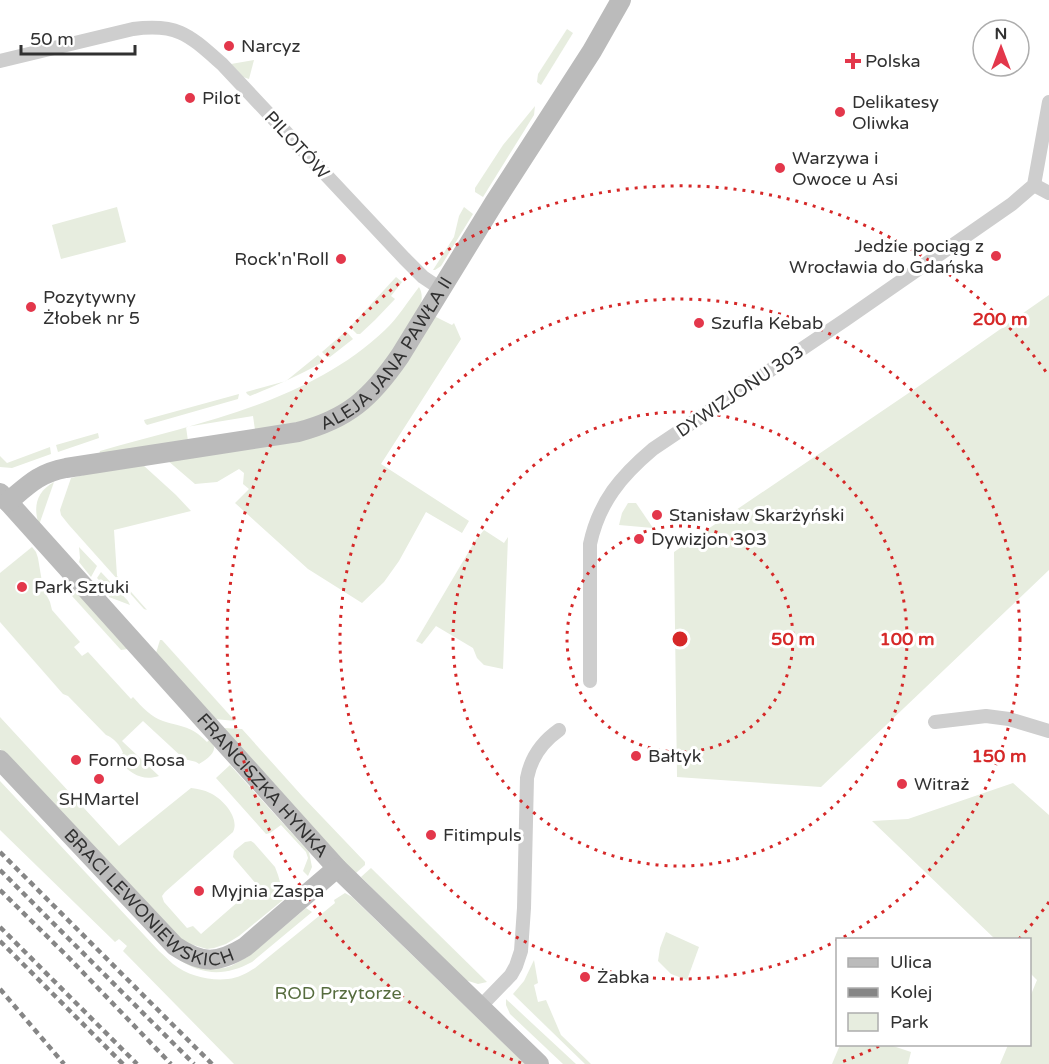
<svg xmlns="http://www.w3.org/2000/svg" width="1049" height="1064" viewBox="0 0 1049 1064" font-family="'Varela Round',sans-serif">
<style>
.green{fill:#e7eddf}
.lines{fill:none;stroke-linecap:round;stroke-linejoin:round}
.street{stroke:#cecece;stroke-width:14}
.secondary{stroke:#bbb;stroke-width:20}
.rail{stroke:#868686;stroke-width:4.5;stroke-dasharray:6 4.5;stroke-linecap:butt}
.ring{fill:none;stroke:#d62828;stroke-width:3;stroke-dasharray:3 6}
.poi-dot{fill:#e3374b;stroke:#fff;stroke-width:2}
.labels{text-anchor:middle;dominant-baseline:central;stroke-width:6;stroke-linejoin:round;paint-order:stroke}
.poi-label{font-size:18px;fill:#313131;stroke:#fff;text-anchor:start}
.street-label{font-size:18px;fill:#313131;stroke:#fff}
.park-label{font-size:18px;fill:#566c3e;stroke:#fff}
.centre{fill:#d62828;stroke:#fff;stroke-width:3}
.ring-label{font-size:18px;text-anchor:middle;font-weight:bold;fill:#d62828;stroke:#fff;stroke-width:6;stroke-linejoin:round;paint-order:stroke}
</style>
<rect width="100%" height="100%" fill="#fff"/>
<g class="green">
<path d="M567,29L573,33L541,85L537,82L538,74Z"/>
<path d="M254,60L249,79L243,77L231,64Z"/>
<path d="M535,106L534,115L483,197L475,192V188L503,145Z"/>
<path d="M117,207L126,242L61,259L52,225Z"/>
<path d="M464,207L473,214L441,266L435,270H433L454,237L459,216Z"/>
<path d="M396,277L402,282L391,296L395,299L375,320L360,334H357L350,327Z"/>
<path d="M419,287C423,294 422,300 420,307L379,372L349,402L314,419L255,430L253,416L186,427L188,441L99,455L100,451C198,423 308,403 385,330C398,318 408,301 419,287Z"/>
<path d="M1049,295V570L821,787L677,777L674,552L919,386Z"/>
<path d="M434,316L452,325L454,323L461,339L381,464L469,521L462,533L426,512L399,561L384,582L362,603L308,569L235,503L249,489L243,484L244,473L239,469L217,482L195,484L167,460L318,434Z"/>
<path d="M346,331L353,339L330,357H327L322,352Z"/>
<path d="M318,355L322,359L321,363C298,376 275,386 250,396L247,394L246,392L286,381Z"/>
<path d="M239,394L238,399L147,425L145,423L144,420Z"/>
<path d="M98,433L99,438L58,452L56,445Z"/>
<path d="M50,447L51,454L12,468L0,467V456L7,463Z"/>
<path d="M143,465L176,495L191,511L114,530L117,576L147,610L144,609L69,525L61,515L60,510L71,478L92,473Z"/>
<path d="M54,482L39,525C33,507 36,492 54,482Z"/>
<path d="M628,503H636L653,528L619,525L622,513Z"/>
<path d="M484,530L504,543L508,537L503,669L484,665L477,658L473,648L436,626L422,644L416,641L475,541Z"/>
<path d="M32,547L36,552L38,558L42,582L45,592L50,602L52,610L80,642L74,647L82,656L88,652L131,699L133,697C142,707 151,717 163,721C184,728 190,725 207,742L209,740C211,741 214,745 214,747C215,754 204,761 199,764C195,760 188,761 183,758L143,721L122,741L159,776C141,782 128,772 117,758L123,753C120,745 114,738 106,735L68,696L63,694L0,622V573Z"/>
<path d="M79,547L97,566L91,577L79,562L80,558Z"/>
<path d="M101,572L128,601L130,605L109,597L110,591L97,578Z"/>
<path d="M74,590L78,592L128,649L121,650L72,596V592Z"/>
<path d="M160,640H162L235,721L215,719L156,653Z"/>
<path d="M0,717L119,846L191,788C198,789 204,790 210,793C223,799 240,818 233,832L165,892L162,896L164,902L187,928L193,926L201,934L257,885L233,857L234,851L245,842L251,841L254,843L275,867L278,875L282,889L289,895L239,936L226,944L214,948L207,949L187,943L176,936L141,900L0,749Z"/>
<path d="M224,728L242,729L303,797L365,862V865L356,873L351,870L223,729Z"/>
<path d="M230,765L309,852L312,867L308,876L303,871L308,858L306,852L281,825L270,833L266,834L216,778Z"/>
<path d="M0,781L159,951C164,955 168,960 173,964C188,976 210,981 228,979C238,978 247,973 255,968L335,903L334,900L345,893L352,897L525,1064H234L123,951L127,946L119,939L115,942L0,830Z"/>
<path d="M1013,783L1049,815V1064H1000L1008,1045L1030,1044V997L1037,980L1030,973V940L995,939L872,821L908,819Z"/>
<path d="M371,868L487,982L478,984L465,980L361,877Z"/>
<path d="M306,908L312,912L252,962C226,976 203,976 178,959V958L206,969L224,968L231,966L249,956Z"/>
<path d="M666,932L699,947L687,980L671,974L658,961L660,948Z"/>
<path d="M534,960L538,983L534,985L538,1002L546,1000L561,1035L591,1064H585L513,994L524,981Z"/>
<path d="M506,999L576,1064H563L510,1014L506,1005Z"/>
<path d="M840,1045H890L911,1052L908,1064H832Z"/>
</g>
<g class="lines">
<g class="street">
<path d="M0,61L133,29C178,23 189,35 222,64L404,258L423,277L441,289"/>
<path d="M1034,185L1049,193"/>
<path d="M590,681V544C599,502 621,476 653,449L845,320L1012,204L1034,185L1049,102"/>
<path d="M935,722L986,716L1009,719L1049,731"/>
<path d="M480,1007L511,975L516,966L521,951L524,908L527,778C531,757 542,742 559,730"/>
</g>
<g class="secondary">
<path id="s1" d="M0,493L337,868L539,1064"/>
<path id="s2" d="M8,502C28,485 39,473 66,468L298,432C348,419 371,398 400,356L494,203L592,51L621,0"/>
<path id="s3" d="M0,760L175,946C202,964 217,964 245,947L337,868"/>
</g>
<g class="rail">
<path d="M0,852L212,1064"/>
<path d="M0,870L194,1064"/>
<path d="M0,890L70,959L171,1064"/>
<path d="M0,927L137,1064"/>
<path d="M0,941L123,1064"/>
<path d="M0,989L64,1064"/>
</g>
</g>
<g class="ring">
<circle cx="680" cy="639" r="113"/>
<circle cx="680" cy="639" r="227"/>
<circle cx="680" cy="639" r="340"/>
<path d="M1049 902A453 453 0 0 1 1019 939M879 1046A453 453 0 0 1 839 1063M521 1063A453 453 0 1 1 1049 376"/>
</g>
<g class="poi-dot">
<circle cx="229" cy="46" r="6"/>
<path d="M850 52h6v6h6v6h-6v6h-6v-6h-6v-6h6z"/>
<circle cx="190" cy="98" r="6"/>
<circle cx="840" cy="112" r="6"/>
<circle cx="780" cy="168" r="6"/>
<circle cx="996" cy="256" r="6"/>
<circle cx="341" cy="259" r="6"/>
<circle cx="31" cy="307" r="6"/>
<circle cx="699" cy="323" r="6"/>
<circle cx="657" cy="515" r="6"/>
<circle cx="639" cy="539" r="6"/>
<circle cx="22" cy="587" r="6"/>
<circle cx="636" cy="756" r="6"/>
<circle cx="76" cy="760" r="6"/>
<circle cx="99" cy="779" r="6"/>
<circle cx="902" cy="784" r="6"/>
<circle cx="431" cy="835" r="6"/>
<circle cx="199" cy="891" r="6"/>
<circle cx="585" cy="977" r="6"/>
</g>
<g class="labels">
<g class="poi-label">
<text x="241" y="46">Narcyz</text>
<text x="865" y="61">Polska</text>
<text x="202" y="98">Pilot</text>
<text x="852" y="102">Delikatesy<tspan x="852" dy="21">Oliwka</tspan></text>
<text x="792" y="158">Warzywa i<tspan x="792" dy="21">Owoce u Asi</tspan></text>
<text x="984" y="246" text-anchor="end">Jedzie pociąg z<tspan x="984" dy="21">Wrocławia do Gdańska</tspan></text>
<text x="329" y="259" text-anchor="end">Rock'n'Roll</text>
<text x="43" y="297">Pozytywny<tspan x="43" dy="21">Żłobek nr 5</tspan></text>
<text x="711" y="323">Szufla Kebab</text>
<text x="669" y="515">Stanisław Skarżyński</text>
<text x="651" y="539">Dywizjon 303</text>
<text x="34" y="587">Park Sztuki</text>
<text x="648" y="756">Bałtyk</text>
<text x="88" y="760">Forno Rosa</text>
<text x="914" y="784">Witraż</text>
<text x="99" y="799" text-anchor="middle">SHMartel</text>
<text x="443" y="835">Fitimpuls</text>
<text x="211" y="891">Myjnia Zaspa</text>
<text x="597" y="977">Żabka</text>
</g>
<g class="street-label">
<text transform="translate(297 145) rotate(47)">PILOTÓW</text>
<text stroke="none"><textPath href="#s2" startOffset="426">ALEJA JANA PAWŁA II</textPath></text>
<text transform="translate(740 391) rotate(-34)">DYWIZJONU 303</text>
<text stroke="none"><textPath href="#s1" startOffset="393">FRANCISZKA HYNKA</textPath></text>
<text stroke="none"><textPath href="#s3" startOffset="208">BRACI LEWONIEWSKICH</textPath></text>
</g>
<g class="park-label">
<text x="338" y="993">ROD Przytorze</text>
</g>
</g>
<circle cx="680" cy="639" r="9" class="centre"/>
<g class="ring-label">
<text x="1000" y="325">200 m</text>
<text x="793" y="645">50 m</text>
<text x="907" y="645">100 m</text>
<text x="999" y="762">150 m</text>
</g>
<rect x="836" y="938" width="195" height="108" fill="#ffffff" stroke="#adadad" stroke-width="1.5"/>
<rect x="848" y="958" width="30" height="9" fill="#bbbbbb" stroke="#adadad" stroke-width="1.5"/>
<text x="890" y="968" font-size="18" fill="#313131">Ulica</text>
<rect x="848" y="988" width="30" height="9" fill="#868686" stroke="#adadad" stroke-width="1.5"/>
<text x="890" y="998" font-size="18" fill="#313131">Kolej</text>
<rect x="848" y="1013" width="30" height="18" fill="#e7eddf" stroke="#adadad" stroke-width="1.5"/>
<text x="890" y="1028" font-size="18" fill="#313131">Park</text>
<g transform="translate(1001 48)"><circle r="28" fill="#ffffff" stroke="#adadad" stroke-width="1.5"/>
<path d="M0-4.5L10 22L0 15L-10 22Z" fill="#e3374b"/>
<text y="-9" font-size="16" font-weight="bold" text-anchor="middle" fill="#313131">N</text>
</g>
<path d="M21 45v9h114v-9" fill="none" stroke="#313131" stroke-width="3"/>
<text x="30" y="45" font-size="18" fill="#313131" stroke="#ffffff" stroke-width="4.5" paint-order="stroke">50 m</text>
</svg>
